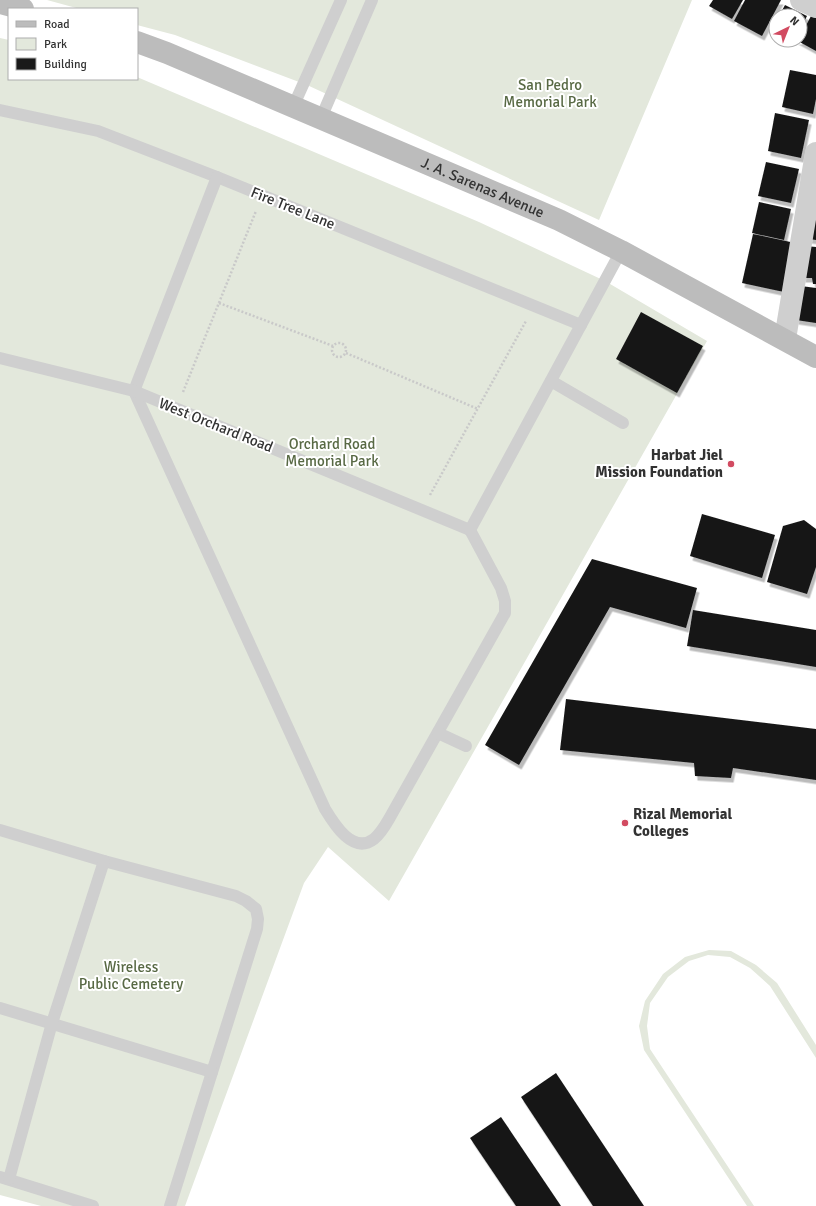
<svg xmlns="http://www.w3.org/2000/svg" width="816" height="1206" viewBox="0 0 816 1206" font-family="Signika,sans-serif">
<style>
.green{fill:#e3e8dc}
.building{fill:#191919;filter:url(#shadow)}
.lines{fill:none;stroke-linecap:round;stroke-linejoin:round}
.path{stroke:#c9c9c9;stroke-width:2.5;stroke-dasharray:2 2;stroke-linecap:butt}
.lane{stroke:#cfcfcf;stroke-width:12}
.street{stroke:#cfcfcf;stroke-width:22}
.secondary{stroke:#bcbcbc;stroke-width:22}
.poi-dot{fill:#d24b61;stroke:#fff;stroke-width:1.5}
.labels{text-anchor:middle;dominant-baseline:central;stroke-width:4;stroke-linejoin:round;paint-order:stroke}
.park-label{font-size:15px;fill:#586944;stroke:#fff}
.street-label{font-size:15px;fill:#323232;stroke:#fff}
.poi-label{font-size:15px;font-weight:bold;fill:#323232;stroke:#fff;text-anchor:end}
</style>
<defs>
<filter id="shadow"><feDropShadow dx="2.5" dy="4.5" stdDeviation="0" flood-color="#0004"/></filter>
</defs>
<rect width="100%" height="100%" fill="#fff"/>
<g class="green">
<path d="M47,0H692L599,220L307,85L175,35L137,25V9H80Z"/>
<path d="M0,38L9,40V79H137V77L479,222L605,281L707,341L389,901L328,847L304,883L185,1206H41L0,1195Z"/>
<path d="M709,950L731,951L756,965L777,983L816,1045V1058L770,986L750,968L730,957L708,955L689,961L668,977L650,1003L647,1026L650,1049L754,1206H747L644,1050L639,1026L645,1001L663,974L685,957Z"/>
</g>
<g class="building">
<path d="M713,0H743L732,19L709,6Z"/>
<path d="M745,0H781L762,36L734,21Z"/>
<path d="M785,5L807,16L800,30V16H779Z"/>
<path d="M811,16L816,18V51L796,40H800V37Z"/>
<path d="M790,70L816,75V99L813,114L782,107Z"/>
<path d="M775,113L809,120L801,158L768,151Z"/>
<path d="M766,162L799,169L791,203L758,196Z"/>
<path d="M759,202L791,209L784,240L752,233Z"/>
<path d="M816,210V240L809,239Z"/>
<path d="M753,234L795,243L784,292L742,283Z"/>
<path d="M806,246L816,247V284H813L812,278H803Z"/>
<path d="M801,286L816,288V323L796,320Z"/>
<path d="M641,312L703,346L677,393L616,359Z"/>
<path d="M702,514L775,535L762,578L690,556Z"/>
<path d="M804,520L816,529V567L807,594L767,582L783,526Z"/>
<path d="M592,559L697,588L686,628L610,607L519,765L485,745Z"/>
<path d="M693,610L816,630V667L687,646Z"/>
<path d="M566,699L816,729V780L733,768L731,778L695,776L694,763L560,750Z"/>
<path d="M556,1073L644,1206H593L521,1097Z"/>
<path d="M501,1117L561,1206H516L470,1138Z"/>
</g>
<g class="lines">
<g class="path">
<path d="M219,303L333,346"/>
<circle cx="339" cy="350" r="7"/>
<path d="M346,353L478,409"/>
<path d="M183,392L256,211"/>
<path d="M430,495L526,321"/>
</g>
<g class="lane">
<path d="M293,107L341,0"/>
<path d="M0,110L98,131L217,177L581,325"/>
<path d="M321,118L372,0"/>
<path d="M217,177L134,391L325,809C334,824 353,855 374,839C380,834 385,826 389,819L505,613V601L501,588L470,530"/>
<path d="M0,358L134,391L470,530"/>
<path d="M551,381L623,423"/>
<path d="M470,530L621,251"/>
<path d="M438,733L466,746"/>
<path d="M0,830L104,861L236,896L246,901L256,909L258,919L257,929L170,1206"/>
<path d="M0,1008L212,1072"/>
<path d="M0,1177L93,1206"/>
<path d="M9,1179L52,1023L104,861"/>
</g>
<g class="street">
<path d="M801,0L816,7"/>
<path d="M785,339L816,153"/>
</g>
<g class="secondary">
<path d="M0,3L23,9"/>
<path id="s1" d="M137,42L167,53L559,220L621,251L816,357"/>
</g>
</g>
<g class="poi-dot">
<circle cx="731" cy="464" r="4"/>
<circle cx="625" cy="823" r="4"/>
</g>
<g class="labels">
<g class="park-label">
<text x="550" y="85">San Pedro<tspan x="550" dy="17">Memorial Park</tspan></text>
<text x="332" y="444">Orchard Road<tspan x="332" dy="17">Memorial Park</tspan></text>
<text x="131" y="967">Wireless<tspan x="131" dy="17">Public Cemetery</tspan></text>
</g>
<g class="street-label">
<text stroke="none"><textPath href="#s1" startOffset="375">J. A. Sarenas Avenue</textPath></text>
<text transform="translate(293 208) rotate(22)">Fire Tree Lane</text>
<text transform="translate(216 425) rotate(22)">West Orchard Road</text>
</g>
<g class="poi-label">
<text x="723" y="455">Harbat Jiel<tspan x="723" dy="17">Mission Foundation</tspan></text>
<text x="633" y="814" text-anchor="start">Rizal Memorial<tspan x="633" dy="17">Colleges</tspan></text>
</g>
</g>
<rect x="8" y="8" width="130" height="72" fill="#ffffff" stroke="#adadad"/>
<rect x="16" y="21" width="20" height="6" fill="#bcbcbc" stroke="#adadad"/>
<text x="44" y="28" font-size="12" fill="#323232">Road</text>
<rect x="16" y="38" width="20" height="12" fill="#e3e8dc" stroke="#adadad"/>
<text x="44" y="48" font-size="12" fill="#323232">Park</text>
<rect x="16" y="58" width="20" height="12" fill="#191919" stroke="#adadad"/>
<text x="44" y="68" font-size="12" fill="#323232">Building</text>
<g transform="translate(788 28) rotate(43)"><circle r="19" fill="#ffffff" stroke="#adadad"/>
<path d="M0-3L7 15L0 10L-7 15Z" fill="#d24b61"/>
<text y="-6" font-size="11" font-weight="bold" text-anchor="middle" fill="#323232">N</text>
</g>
</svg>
